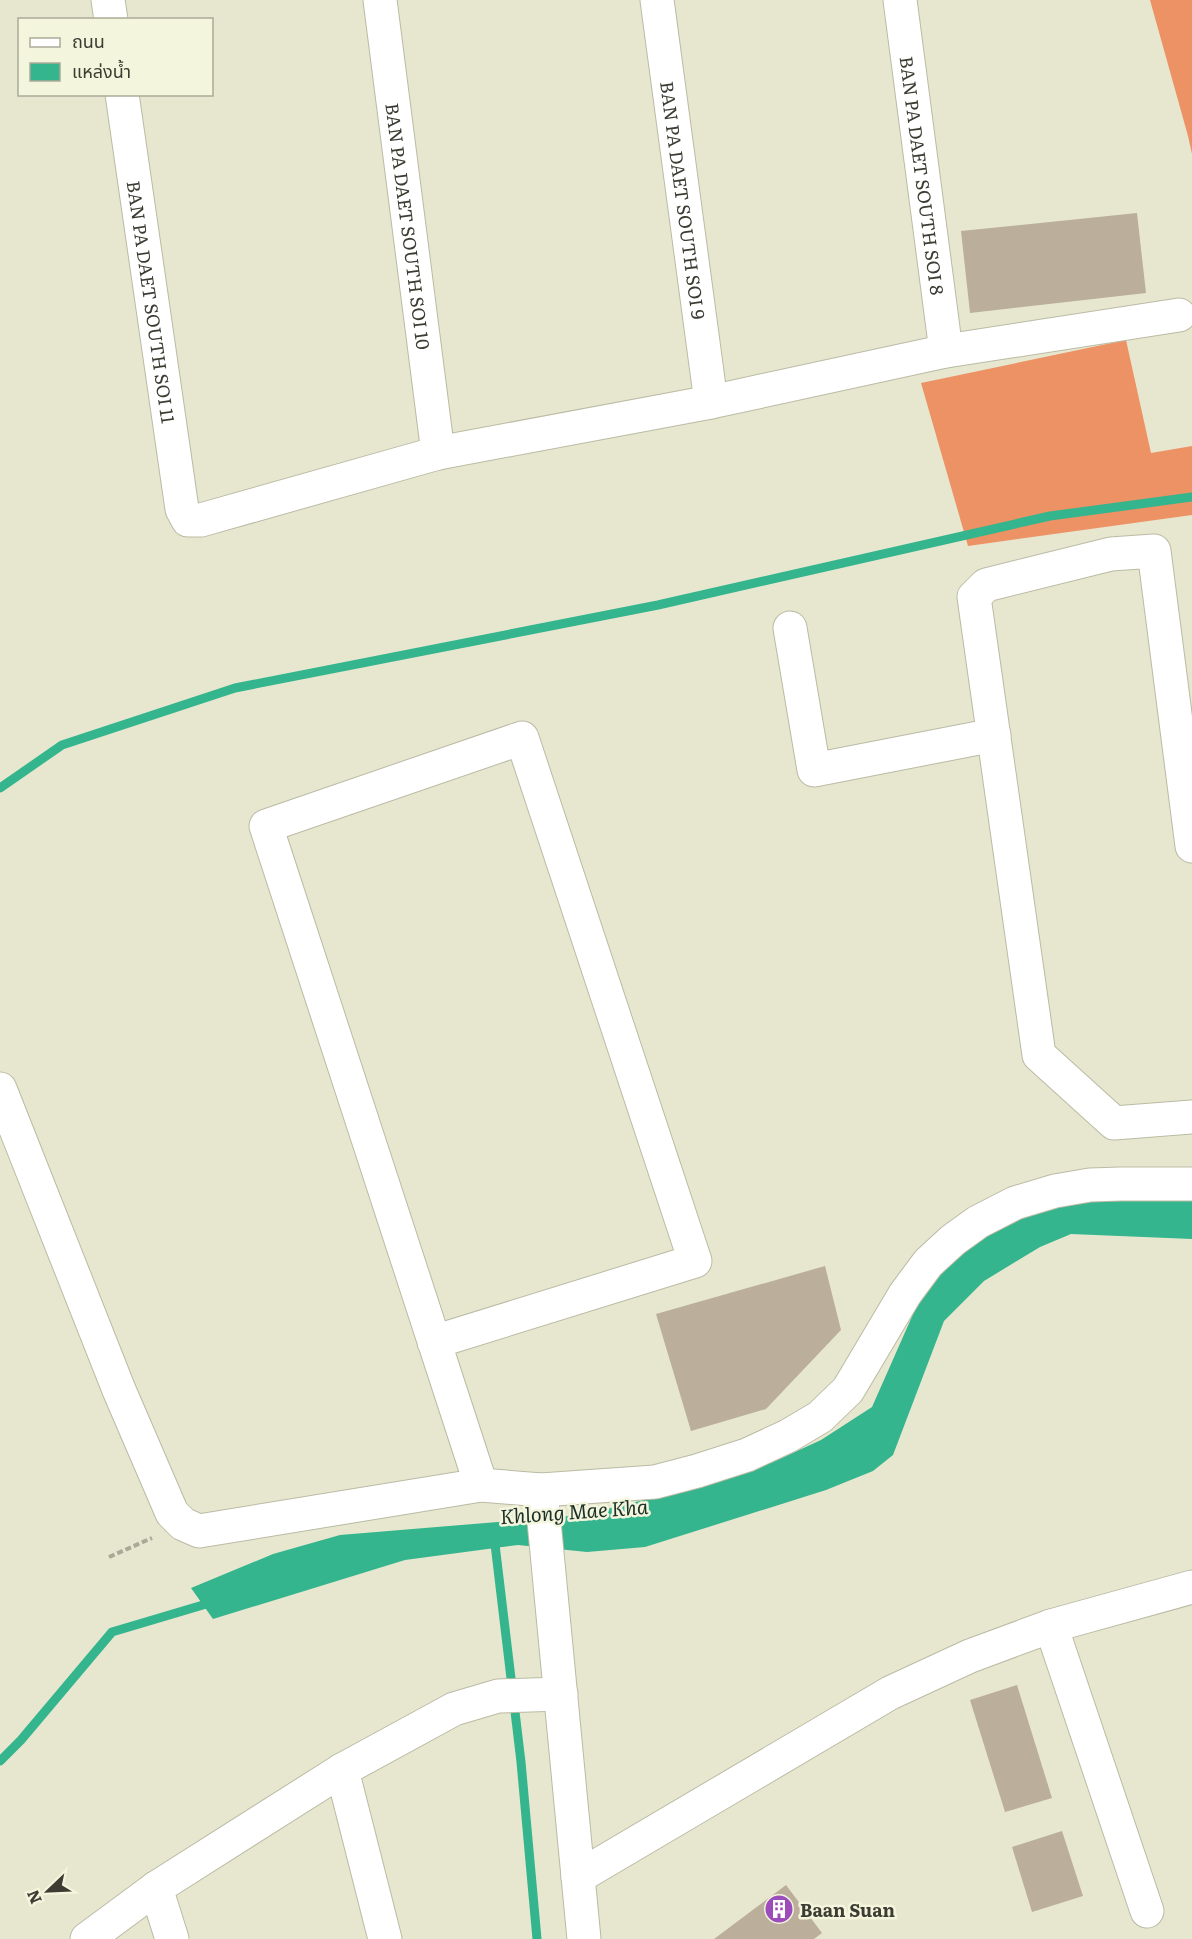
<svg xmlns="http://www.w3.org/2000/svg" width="1192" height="1939" viewBox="0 0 1192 1939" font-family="Literata,'Noto Sans Thai',serif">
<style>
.forest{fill:#ed9265}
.water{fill:#34b58d}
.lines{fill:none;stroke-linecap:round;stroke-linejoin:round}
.stream{stroke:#34b58d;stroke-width:9}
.building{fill:#bbae9a}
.street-casing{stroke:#bbbba5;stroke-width:35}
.path{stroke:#a9a997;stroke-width:4;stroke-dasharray:6 3;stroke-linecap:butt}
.street{stroke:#fff;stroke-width:33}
.labels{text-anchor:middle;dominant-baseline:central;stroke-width:5;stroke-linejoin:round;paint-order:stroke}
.street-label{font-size:18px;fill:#3c3c33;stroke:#f4f5dd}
.poi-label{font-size:18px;font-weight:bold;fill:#3c3c33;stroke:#f4f5dd;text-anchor:start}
.water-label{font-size:20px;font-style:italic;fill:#1a2f27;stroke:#f4f5dd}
</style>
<rect width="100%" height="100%" fill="#e7e7d0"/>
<g class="forest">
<path d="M1150,0H1192V154L1188,136Z"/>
<path d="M1126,340L1151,453L1192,446V515L968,546L921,383Z"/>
</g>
<path class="water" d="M1067,1193L1192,1194V1239L1071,1234L1040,1247L984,1281L944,1321L893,1455L873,1471L826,1490L645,1547L587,1552L518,1545L405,1560L213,1619L191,1588L273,1554L340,1535L582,1515L685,1490L773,1462L821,1440L872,1407L914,1312L958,1243Z"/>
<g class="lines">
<g class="stream">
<path d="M0,788L62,745L235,688L658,605L1050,516L1192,497"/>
<path d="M494,1536L521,1762L537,1939"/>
<path d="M0,1761L21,1740L112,1632L213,1602"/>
</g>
</g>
<g class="building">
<path d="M1137,213L1146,293L970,313L961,231Z"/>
<path d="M825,1266L841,1330L766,1409L691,1431L656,1314Z"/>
<path d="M1017,1685L1052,1798L1005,1812L970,1700Z"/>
<path d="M1062,1831L1083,1896L1032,1912L1012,1847Z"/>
<path d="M786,1885L822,1933L814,1939H714Z"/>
</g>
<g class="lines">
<g class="street-casing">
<g id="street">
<path d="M108,0L111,20"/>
<path id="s1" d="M380,0L438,453"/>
<path id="s2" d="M657,0L711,402"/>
<path id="s3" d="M900,0L946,351"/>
<path id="s4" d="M122,94L182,509L188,520H201L438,453L711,402L946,351L1179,315"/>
<path d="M790,628L814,770L994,735"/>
<path d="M1192,846L1154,551L1111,554L986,585L974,597L1039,1055L1114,1123L1192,1117"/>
<path d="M0,1089L119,1390L172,1513L183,1524L199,1531L481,1485L541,1490L655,1482L697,1471L747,1455L788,1436L820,1417L848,1390L905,1294L928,1263L953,1240L978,1222L1015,1203L1055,1191L1090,1185L1121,1184H1192"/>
<path d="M434,1342L695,1261L522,738L266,826L481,1485"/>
<path d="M541,1490L584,1939"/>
<path d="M1051,1626L1147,1911"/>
<path d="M342,1770L385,1939"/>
<path d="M578,1877L890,1693L970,1656L1051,1626L1192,1587"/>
<path d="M156,1888L172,1939"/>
<path d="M87,1939L156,1888L342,1770L454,1709L498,1696L561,1694"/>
</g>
</g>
<path class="path" d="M109,1557L152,1538"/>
<use href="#street" class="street"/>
</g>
<defs>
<g id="building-disc" transform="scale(1.5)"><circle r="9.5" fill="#9d4cbb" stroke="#f4f5dd"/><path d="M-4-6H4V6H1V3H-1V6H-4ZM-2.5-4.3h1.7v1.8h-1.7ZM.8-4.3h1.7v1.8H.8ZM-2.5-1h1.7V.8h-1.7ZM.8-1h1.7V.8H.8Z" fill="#fff"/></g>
</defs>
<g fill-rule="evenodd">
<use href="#building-disc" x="779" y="1909"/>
</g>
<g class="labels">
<g class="street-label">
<text stroke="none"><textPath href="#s3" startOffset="177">BAN PA DAET SOUTH SOI 8</textPath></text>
<text stroke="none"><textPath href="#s2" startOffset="202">BAN PA DAET SOUTH SOI 9</textPath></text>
<text stroke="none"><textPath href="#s1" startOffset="228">BAN PA DAET SOUTH SOI 10</textPath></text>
<text stroke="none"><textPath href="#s4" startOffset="210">BAN PA DAET SOUTH SOI 11</textPath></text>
</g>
<g class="poi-label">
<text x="800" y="1909">Baan Suan</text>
</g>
<g class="water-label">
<text transform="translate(574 1510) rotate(-4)">Khlong Mae Kha</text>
</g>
</g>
<rect x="18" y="18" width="195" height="78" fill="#f4f5dd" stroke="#aaab99" stroke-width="1.5"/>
<rect x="30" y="38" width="30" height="9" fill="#ffffff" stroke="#aaab99" stroke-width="1.5"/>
<text x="72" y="48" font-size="18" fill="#3c3c33">ถนน</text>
<rect x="30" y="63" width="30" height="18" fill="#34b58d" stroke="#aaab99" stroke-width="1.5"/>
<text x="72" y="78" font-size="18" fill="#3c3c33">แหล่งน้ำ</text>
<g transform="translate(48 1891) rotate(247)" stroke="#f4f5dd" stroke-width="4.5" paint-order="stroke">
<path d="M0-4.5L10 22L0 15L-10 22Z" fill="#3c3c33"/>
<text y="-9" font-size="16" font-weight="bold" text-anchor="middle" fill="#3c3c33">N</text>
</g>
</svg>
